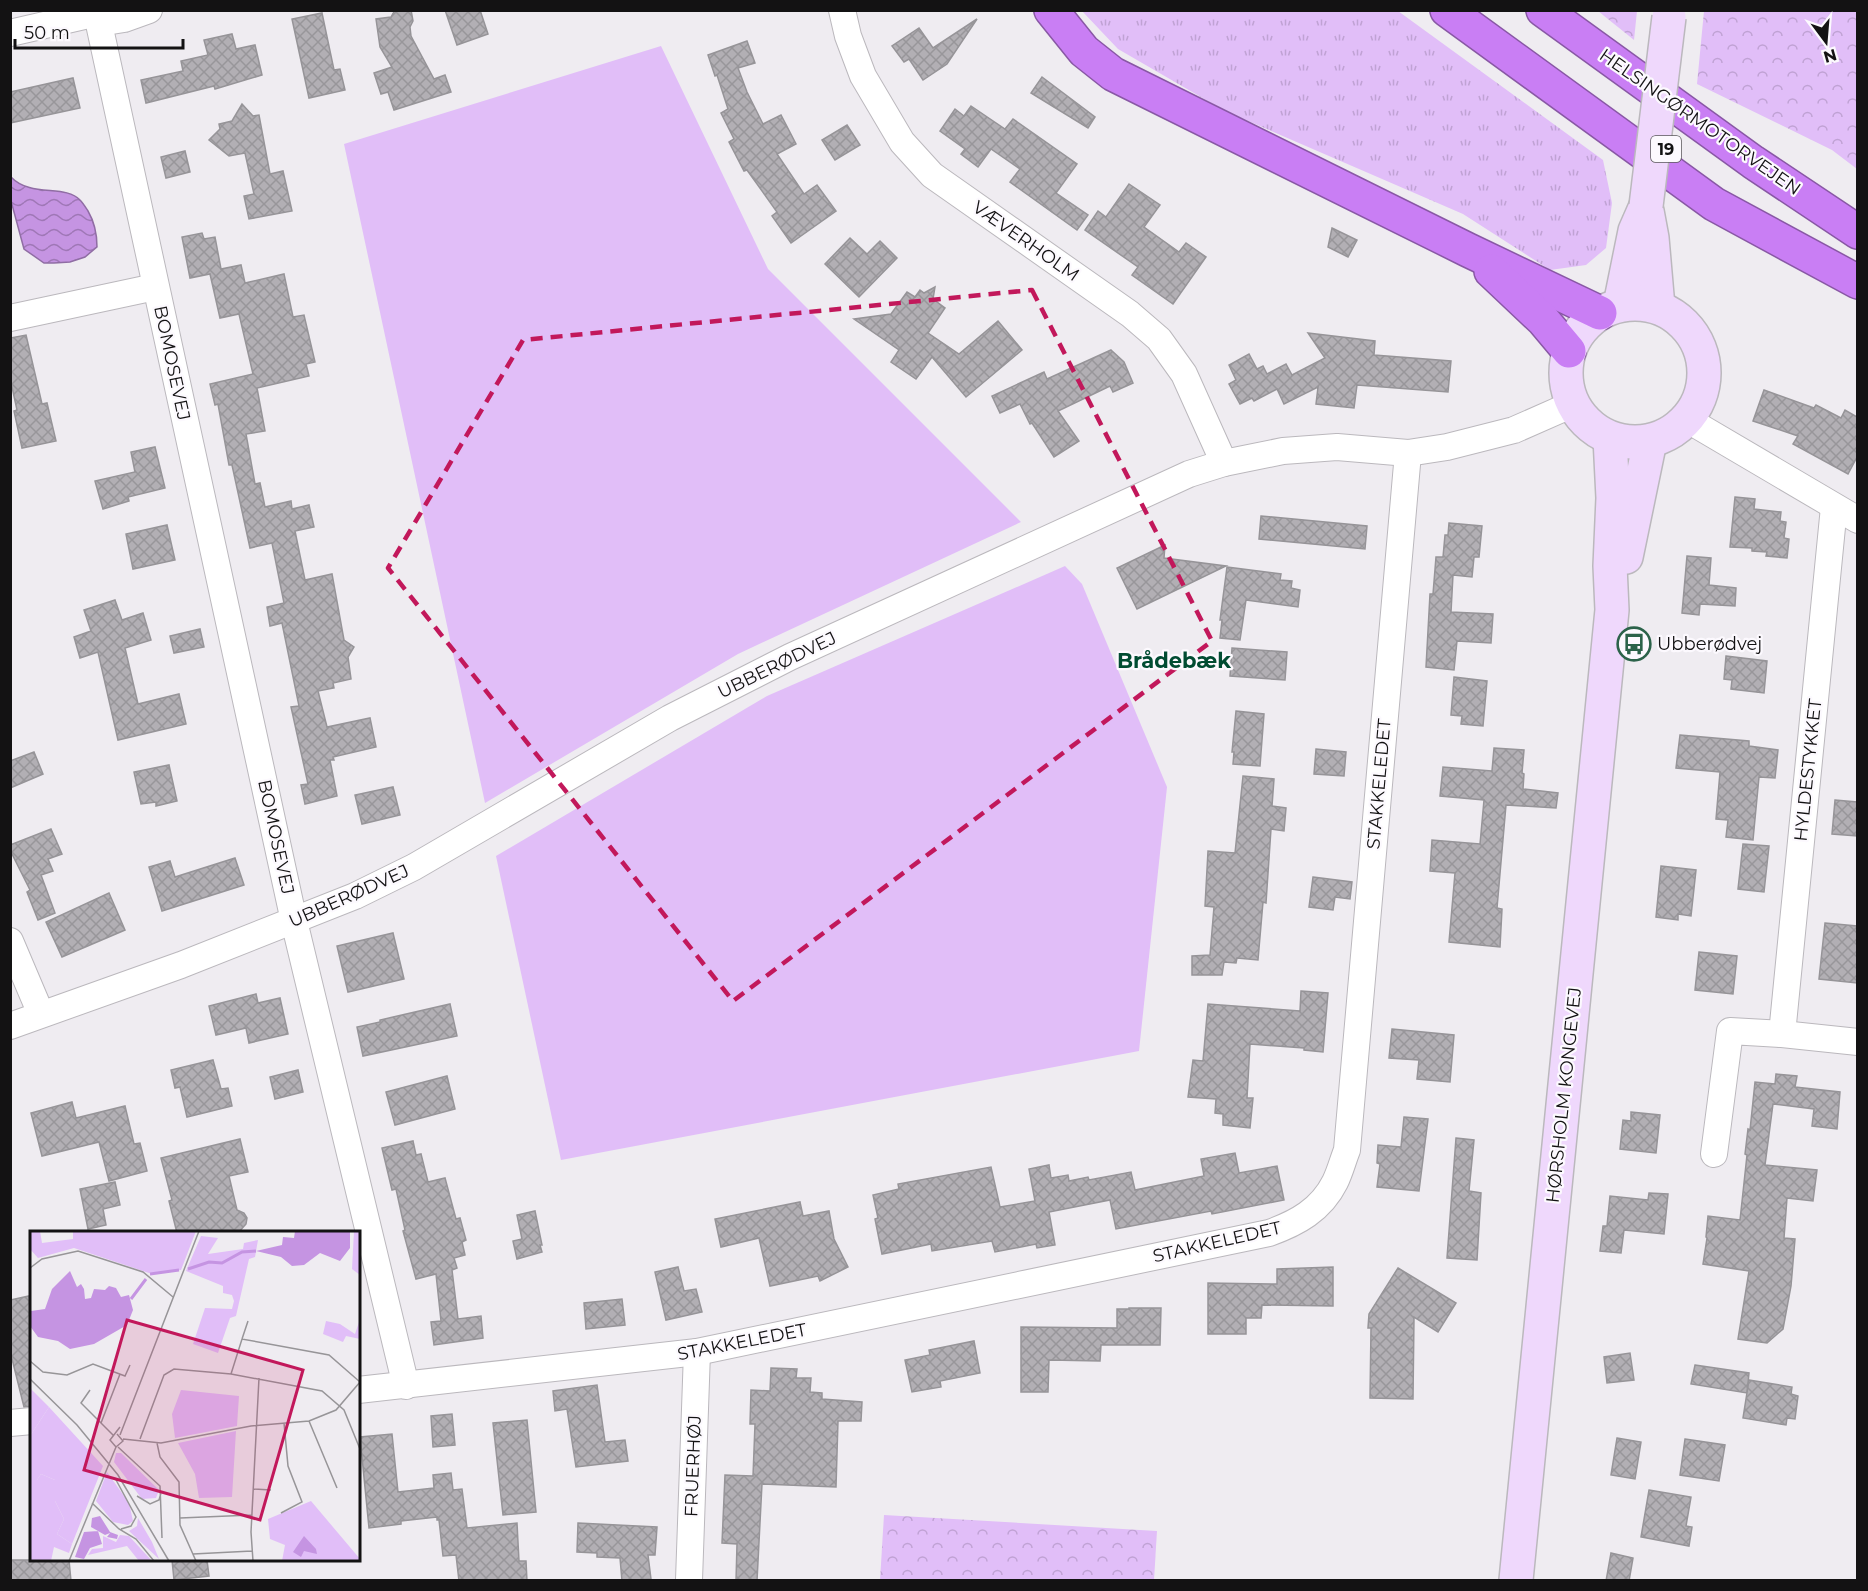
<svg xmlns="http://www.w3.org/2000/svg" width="1868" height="1591" viewBox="0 0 1868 1591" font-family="Montserrat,sans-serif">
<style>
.grass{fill:url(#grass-tufts)}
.forest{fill:url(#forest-crowns)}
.park{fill:#e1bef8}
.water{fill:url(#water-waves);stroke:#906da4;stroke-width:1.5}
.building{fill:url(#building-cross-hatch);stroke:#969498;stroke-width:1.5}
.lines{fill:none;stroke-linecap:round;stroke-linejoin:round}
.minor-casing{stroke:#bbb8bd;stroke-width:28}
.secondary-casing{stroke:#bbb8bd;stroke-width:36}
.motorway-casing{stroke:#8958a5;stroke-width:36}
.minor{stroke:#fff;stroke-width:26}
.secondary{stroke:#efd8fc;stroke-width:33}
.motorway{stroke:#c97ef4;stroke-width:33}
.secondary-bridge-casing{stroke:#bbb8bd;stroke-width:36;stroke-linecap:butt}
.secondary-bridge{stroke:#efd8fc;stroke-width:33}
.marked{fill:none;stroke:#c2185b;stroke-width:4.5;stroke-dasharray:12 8;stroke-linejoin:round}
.labels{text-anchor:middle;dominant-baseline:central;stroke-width:4.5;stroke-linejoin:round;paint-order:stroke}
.shield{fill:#fcf9fe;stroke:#59575a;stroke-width:1.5}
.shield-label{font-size:16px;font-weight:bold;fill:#131213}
.street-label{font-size:18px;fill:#131213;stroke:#fcf9fe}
.poi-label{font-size:18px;fill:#131213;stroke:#fcf9fe;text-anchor:start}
.quarter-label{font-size:21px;font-weight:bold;fill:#014c32;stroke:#fcf9fe}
.inset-river{fill:none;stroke:#c594e2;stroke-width:3}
.inset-road{fill:none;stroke:#979598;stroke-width:1.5}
.view{fill:#c2185b;fill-opacity:0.15;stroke:#c2185b;stroke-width:3}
.inset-edge{fill:none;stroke:#131213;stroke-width:3}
</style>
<defs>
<pattern id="grass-tufts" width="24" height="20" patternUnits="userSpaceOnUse" patternTransform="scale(1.5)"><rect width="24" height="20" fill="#e1bef8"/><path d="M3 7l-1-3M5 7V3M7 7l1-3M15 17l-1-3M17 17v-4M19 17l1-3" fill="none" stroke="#c0a2d4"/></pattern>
<pattern id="forest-crowns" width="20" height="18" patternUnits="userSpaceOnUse" patternTransform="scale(1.5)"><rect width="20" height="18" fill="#e1bef8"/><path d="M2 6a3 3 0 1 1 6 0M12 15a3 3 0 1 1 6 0" fill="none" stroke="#c0a2d4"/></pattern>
<pattern id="water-waves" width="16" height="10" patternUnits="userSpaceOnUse" patternTransform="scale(1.5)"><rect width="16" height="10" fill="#c594e2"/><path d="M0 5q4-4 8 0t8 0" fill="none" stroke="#9f77b6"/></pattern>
<pattern id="building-cross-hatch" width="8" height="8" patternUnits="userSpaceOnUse" patternTransform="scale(1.5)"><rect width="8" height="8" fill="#b2afb4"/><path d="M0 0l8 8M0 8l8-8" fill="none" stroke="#98969a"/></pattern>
</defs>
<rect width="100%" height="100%" fill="#efecf1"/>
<path class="grass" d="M1082,11H1398L1603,160L1612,203L1606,248L1586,265L1550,270L1463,214L1225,111L1118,49Z"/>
<g class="forest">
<path d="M1598,11H1637L1634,40Z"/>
<path d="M1704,11H1857V169L1832,150L1697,84Z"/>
<path d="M884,1515L1157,1531L1154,1580H880Z"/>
</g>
<g class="park">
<path d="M661,46L768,269L1021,522L738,654L485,803L344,144Z"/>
<path d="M1065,566L1082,584L1167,787L1139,1051L561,1160L496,856L767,696Z"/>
</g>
<path class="water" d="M11,177C31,198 65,184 80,200C83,203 86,208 88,211C95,223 97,234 97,247L85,257L70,262L54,263H44L24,249L11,201Z"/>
<g class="building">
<path d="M395,10H411L413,21L410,27L411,36L434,79L445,75L451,92L394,110L388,92L381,94L374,73L392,67L380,47L376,19L391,17Z"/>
<path d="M445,10H480L488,34L457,45Z"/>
<path d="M322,13L334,70L340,69L345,90L309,98L292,19Z"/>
<path d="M977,19L947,64L923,80L909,59L904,62L892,46L919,28L933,48Z"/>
<path d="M232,34L236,49L255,45L262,75L215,89L214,86L146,103L141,80L183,71L181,61L208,55L204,40Z"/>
<path d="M747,41L755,63L738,68L747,92L763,124L781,115L796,144L777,154L804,194L817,185L836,211L791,243L772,216L777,212L747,170L744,171L729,142L734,139L721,113L728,109L717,75L715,76L708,55Z"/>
<path d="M1042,77L1095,117L1088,128L1031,93Z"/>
<path d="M73,78L80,108L10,123V92Z"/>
<path d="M242,104L253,116L259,115L270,174L283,171L292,211L249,219L244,196L254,194L245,153L229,156L209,140L220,129L219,124L232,121Z"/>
<path d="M971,106L1005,129L1013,119L1077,164L1056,193L1088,215L1077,230L1010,182L1020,169L991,149L978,167L961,154L965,149L940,131L955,109L964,116Z"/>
<path d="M847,125L860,145L835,160L822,140Z"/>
<path d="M185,151L190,172L166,178L161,157Z"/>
<path d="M1129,184L1160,205L1144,227L1179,252L1186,243L1206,257L1173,304L1132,275L1138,267L1085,230L1098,211L1106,217Z"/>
<path d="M1332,228L1357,240L1348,257L1328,247Z"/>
<path d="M202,233L204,239L215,237L221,269L241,265L245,283L284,274L293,317L304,315L315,362L306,364L309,376L257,388L265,431L246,434L255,484L260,483L265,507L291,501L292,509L309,505L314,527L295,531L305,580L332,574L344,640L354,647L348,657L351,679L333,683L334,688L318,691L327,727L370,718L376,747L333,757L334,760H330L337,796L305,804L301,785L308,784L291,707L299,706L282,623L270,626L267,607L284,603L272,543L250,548L232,465H229L218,404L215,405L210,384L253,374L239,314L220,318L210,274L190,278L182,237Z"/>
<path d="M850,238L867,254L880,241L897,258L859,297L825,264Z"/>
<path d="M935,287L933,299L945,308L928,333L959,354L998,321L1022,350L966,397L932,357L916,379L891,362L899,350L854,319L891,314L907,292L915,297L920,290L924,293Z"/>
<path d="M1308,333L1375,341L1374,355L1451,361L1448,392L1357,385L1354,408L1316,404L1318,387L1284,404L1277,389L1254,401L1252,398L1240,404L1229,384L1236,380L1229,365L1249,354L1257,369L1263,366L1267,374L1286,364L1292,375L1325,358Z"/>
<path d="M26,335L42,404L47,403L56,441L22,448L14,411L17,410L10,378V338Z"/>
<path d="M1111,350L1124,362L1133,383L1113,392L1110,386L1058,411L1079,441L1054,457L1032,423L1030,424L1020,404L1000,413L992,396L1044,372L1047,379Z"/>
<path d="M1764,390L1814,408L1816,405L1841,418L1845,410L1857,417V457L1848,474L1793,444L1798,436L1753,421Z"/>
<path d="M155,447L165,488L128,497L129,501L103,509L95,481L135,472L131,452Z"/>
<path d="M1735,497L1755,499L1754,509L1781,512L1780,521L1786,522L1784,538L1789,539L1787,558L1766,556L1767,552L1752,551V548L1730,547Z"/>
<path d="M1261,516L1367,526L1365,549L1259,539Z"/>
<path d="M1449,523L1482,526L1479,557H1474L1472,577L1453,575L1451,612L1493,614L1491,643L1457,641L1454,670L1426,667L1430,594H1433L1436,557H1443L1445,535H1448Z"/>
<path d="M167,525L175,560L133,569L126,534Z"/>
<path d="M1165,545L1164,558L1226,566L1137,609L1117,568Z"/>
<path d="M1687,556L1711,558L1709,585L1736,588L1735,606L1700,604L1699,615L1682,613Z"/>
<path d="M1227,567L1281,574L1280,580L1292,581L1291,588L1300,590L1298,607L1246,600L1240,640L1220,638L1222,620H1220Z"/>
<path d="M115,600L122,620L143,613L151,640L125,648L138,704L179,694L186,724L118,740L98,652L80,658L74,637L91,631L84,610Z"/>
<path d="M200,629L204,647L174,653L170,636Z"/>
<path d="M1232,648L1287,652L1285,680L1230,676Z"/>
<path d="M1726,656L1767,661L1764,693L1731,689L1732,680L1724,679Z"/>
<path d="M1454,677L1487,681L1483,726L1461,724L1462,716L1451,715Z"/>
<path d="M1236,711L1264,714L1260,766L1233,764L1234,752H1232Z"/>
<path d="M1680,735L1749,741V746L1778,750L1775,778L1759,777L1753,840L1726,837L1728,820L1716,819L1720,772L1676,768Z"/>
<path d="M1494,748L1524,750L1522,773L1524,774L1523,789L1558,793L1556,808L1506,805L1497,908L1502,909L1500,947L1449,942L1455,873L1430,871L1432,840L1480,844L1484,800L1440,796L1443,767L1492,771Z"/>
<path d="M1316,749L1346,752L1344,776L1314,774Z"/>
<path d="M34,752L43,774L10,788V761Z"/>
<path d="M169,765L177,801L156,806V802L141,804L134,772Z"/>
<path d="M1243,776L1274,779L1272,806L1286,808L1284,831L1271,829L1266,903L1263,902L1258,960L1237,958L1236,963L1224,962L1222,975H1192V956L1210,955L1214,907L1205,906L1208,851L1235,853Z"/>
<path d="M393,787L400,815L362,824L355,795Z"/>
<path d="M1835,800L1857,802V836L1832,834Z"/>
<path d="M51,829L62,854L48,859L53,871L41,875L55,913L38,920L27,892L30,890L10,850V845Z"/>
<path d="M1743,844L1769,846L1764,892L1738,889Z"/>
<path d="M235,858L244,885L162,911L149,867L170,861L175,877Z"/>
<path d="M1661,866L1696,870L1691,916L1678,914V920L1656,917Z"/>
<path d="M1313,877L1352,882L1350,899L1335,897L1333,910L1309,907Z"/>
<path d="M109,893L125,930L62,957L46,922Z"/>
<path d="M1825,923L1857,926V983L1819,979Z"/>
<path d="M393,933L404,979L348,992L337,946Z"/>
<path d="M1699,952L1737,956L1733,994L1695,990Z"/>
<path d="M1301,991L1328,993L1323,1052L1304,1050V1048L1250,1044L1247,1098H1253L1250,1128L1223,1125V1114L1215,1113L1216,1099L1188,1097L1193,1060L1203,1061L1208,1004L1300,1011Z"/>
<path d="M256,994L258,1003L280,998L288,1034L249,1043L246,1028L216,1035L209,1006Z"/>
<path d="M450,1004L457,1036L363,1056L357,1027L380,1022V1020Z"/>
<path d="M1392,1029L1454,1035L1450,1082L1417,1079L1419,1060L1389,1058Z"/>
<path d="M213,1060L221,1089L228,1088L232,1106L187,1117L180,1087L175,1088L171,1070Z"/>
<path d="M298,1070L303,1092L275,1099L270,1077Z"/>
<path d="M1776,1074L1797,1076L1795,1087L1840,1092L1837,1129L1812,1126L1814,1109L1773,1104L1765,1165L1817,1170L1813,1201L1787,1198L1784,1238L1795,1239L1791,1286L1783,1329L1767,1343L1738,1339L1749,1271L1703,1264L1707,1238L1706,1237L1708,1216L1740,1220L1747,1155L1745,1154L1748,1129L1750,1130L1755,1082L1775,1084Z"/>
<path d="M447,1076L455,1109L395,1125L386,1092Z"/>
<path d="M72,1102L76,1118L125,1106L134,1144L140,1143L147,1171L109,1181L99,1142L42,1156L31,1113Z"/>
<path d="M1631,1112L1660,1115L1656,1153L1620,1149L1623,1120L1631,1121Z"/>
<path d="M1404,1117L1428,1119L1419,1191L1377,1187L1380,1164L1377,1163L1378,1145L1401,1147Z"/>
<path d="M1456,1138L1474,1140L1469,1191L1481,1193L1477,1260L1447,1258Z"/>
<path d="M240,1139L248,1172L229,1176L237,1210L244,1213L247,1218L246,1224L238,1233H177L169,1201L172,1200L161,1158Z"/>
<path d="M413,1141L416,1155L421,1154L428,1182L445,1178L456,1219L460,1218L466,1240L462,1242L465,1255L454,1258L457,1268L452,1270L458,1319L481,1316L483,1338L434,1345L431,1322L441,1321L436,1274L416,1279L403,1231L405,1230L396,1189L392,1190L382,1148Z"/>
<path d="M1235,1153L1239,1173L1277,1166L1284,1200L1212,1214L1211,1211L1116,1229L1110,1200L1049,1212L1055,1245L1037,1248L1036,1244L995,1252L992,1241L932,1251L931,1244L882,1254L875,1219L878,1218L873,1195L899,1189L898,1184L991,1167L1000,1207L1035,1201L1029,1169L1049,1165L1051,1178L1068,1175L1069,1181L1088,1177L1089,1180L1131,1172L1135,1190L1204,1176L1201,1159Z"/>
<path d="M115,1182L120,1205L103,1209L106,1225L88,1229L80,1189Z"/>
<path d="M1649,1193L1668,1194L1664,1234L1624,1230L1621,1253L1600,1251L1603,1226H1607L1610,1196L1648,1200Z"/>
<path d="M800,1202L803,1216L829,1211L834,1239L848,1267L820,1281L818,1276L770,1286L759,1238L721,1247L715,1219Z"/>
<path d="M535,1211L542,1245H540L542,1252L517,1259L513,1241L522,1239L517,1215Z"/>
<path d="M678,1267L684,1291L696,1289L702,1312L666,1320L655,1272Z"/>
<path d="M1333,1267V1306L1262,1305L1261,1318H1246V1334H1208V1283L1277,1284V1269Z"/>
<path d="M1398,1268L1456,1303L1438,1332L1414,1317L1413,1399L1370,1398L1371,1328H1368L1369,1314Z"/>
<path d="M29,1296L32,1308V1406L24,1407L10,1351V1300Z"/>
<path d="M622,1299L625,1325L586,1329L584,1303Z"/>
<path d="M1129,1308H1161L1160,1345H1101L1100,1361L1049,1360L1048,1392H1021V1327L1117,1328V1309H1129Z"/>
<path d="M974,1341L980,1373L940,1381L941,1387L912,1392L905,1360L930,1355L929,1350Z"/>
<path d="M1630,1353L1634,1380L1607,1383L1604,1357Z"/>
<path d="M1695,1365L1749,1373L1747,1393L1691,1384Z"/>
<path d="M771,1368L797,1369L796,1378H811L810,1392L822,1393V1399L862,1402L861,1421H838L836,1487L762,1484L757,1581H736L737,1544L722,1543L725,1475L753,1476L755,1424H750L751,1390L770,1391Z"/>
<path d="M1749,1380L1792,1387L1791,1394L1798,1396L1795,1419L1787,1418L1786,1425L1743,1418Z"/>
<path d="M597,1385L605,1442L625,1440L628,1461L576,1467L567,1409L555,1411L553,1391Z"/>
<path d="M452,1414L455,1445L433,1447L431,1416Z"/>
<path d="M527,1420L536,1512L503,1515L493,1423Z"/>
<path d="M392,1434L398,1492L434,1488L433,1475L451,1473L453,1490L462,1489L467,1528L517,1523L519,1561H526L527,1581H459L456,1555L443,1556L439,1520H437V1517L401,1521V1524L369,1528L360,1437Z"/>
<path d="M1617,1438L1641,1442L1635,1479L1611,1475Z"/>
<path d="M1685,1439L1725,1445L1719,1481L1680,1475Z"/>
<path d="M1649,1490L1691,1497L1686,1526L1692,1527L1689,1546L1641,1537Z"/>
<path d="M578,1523L657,1527L655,1555H648L651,1579L622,1581L620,1558L597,1557V1553L577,1552Z"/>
<path d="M1611,1553L1633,1558L1629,1581H1606Z"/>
<path d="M10,1560H69L71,1581H10Z"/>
<path d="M172,1560H207L209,1576L174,1580Z"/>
</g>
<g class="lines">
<g class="minor-casing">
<g id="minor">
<path d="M96,10L294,921L406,1386"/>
<path d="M842,10L848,36L863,76L902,142L932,175L1130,314L1159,339L1184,374L1224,463"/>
<path d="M99,23L124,19L149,10"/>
<path d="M10,33L97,13"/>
<path d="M10,318L155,287"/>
<path d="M1688,418L1700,427L1858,520"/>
<path d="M10,941L41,1014"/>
<path d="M10,1026L181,965L355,896L414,867L670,718L790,657L1189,474L1224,463L1283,451L1337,447L1408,453L1447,447L1514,430L1573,404"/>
<path d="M1782,1034L1834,507"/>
<path d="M1714,1154L1730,1031L1782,1034L1858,1042"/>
<path d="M358,1390L697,1352L1269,1233C1297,1223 1321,1210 1335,1182C1340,1172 1343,1160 1347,1150L1408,453"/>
<path d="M10,1423L32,1421"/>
<path d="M689,1580L697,1352"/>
</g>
</g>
<g class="secondary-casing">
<g id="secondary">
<path d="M1647,211L1652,238L1658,307"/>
<circle cx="1635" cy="373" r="69"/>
<path d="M1620,305L1635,231L1646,206"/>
<path d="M1626,557L1650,441"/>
<path d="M1516,1580L1612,610L1610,566L1613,498L1610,438"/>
</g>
</g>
<g class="motorway-casing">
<g id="motorway">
<path d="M1051,10L1084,51L1113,74L1468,250L1600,313"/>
<path d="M1447,10L1714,204L1858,282"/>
<path d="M1543,10L1753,162L1858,232"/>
<path d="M1491,271L1543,320L1569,351"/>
</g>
</g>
<use href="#minor" class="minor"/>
<use href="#secondary" class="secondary"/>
<use href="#motorway" class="motorway"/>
<g class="secondary-bridge-casing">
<path id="secondary-bridge" d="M1646,206L1669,17"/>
</g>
<use href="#secondary-bridge" class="secondary-bridge"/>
</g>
<path class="marked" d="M1032,290L1212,641L733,1001L388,568L523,340Z"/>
<defs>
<g id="bus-ring" transform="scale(1.725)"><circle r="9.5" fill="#fcf9fe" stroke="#2c634a" stroke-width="1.5"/><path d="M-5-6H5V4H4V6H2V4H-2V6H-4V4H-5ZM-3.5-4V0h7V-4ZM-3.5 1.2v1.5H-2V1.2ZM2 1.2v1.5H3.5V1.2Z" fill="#2c634a"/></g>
</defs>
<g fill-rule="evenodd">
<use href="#bus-ring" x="1634" y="644"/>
</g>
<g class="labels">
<rect class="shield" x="1651" y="136" width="30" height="26" rx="4.5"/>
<g class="shield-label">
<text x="1666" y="149">19</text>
</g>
<g class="street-label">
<text transform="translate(1700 122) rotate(35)">HELSINGØRMOTORVEJEN</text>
<text transform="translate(1026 241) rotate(35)">VÆVERHOLM</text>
<text transform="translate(172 363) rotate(78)">BOMOSEVEJ</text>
<text transform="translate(777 665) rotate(-26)">UBBERØDVEJ</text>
<text transform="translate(1808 770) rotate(-84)">HYLDESTYKKET</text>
<text transform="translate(1379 784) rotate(-85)">STAKKELEDET</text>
<text transform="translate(276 837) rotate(78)">BOMOSEVEJ</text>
<text transform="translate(349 896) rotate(-24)">UBBERØDVEJ</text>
<text transform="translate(1564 1095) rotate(-84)">HØRSHOLM KONGEVEJ</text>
<text transform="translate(1217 1242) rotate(-13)">STAKKELEDET</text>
<text transform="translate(742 1342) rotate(-11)">STAKKELEDET</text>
<text transform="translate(693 1466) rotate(-88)">FRUERHØJ</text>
</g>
<g class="poi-label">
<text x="1657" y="644">Ubberødvej</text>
</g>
<g class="quarter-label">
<text x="1174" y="660">Brådebæk</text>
</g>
</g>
<g transform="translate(30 1231)">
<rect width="330" height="330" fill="#efecf1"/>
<path d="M0,157L19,176L0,205ZM86,222H91L129,259L126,267L112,268L84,231ZM11,243L25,249V270L34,288L27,303L42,313L39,322L24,316L21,330H0V249H7ZM108,287L122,311L129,328L99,300L107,295ZM90,304L99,305L122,330H109L97,315L58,324L62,318L73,317V305L86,311Z" fill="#e1bef8"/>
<path d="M0,0H10L12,12L43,8V0H166L151,39L119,42L44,17L8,27L0,18ZM171,5L188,7L178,23L213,18L214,12L228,9L225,26L219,28L206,85L200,87L188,122L163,113L175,77L202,78L204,70L202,64L193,62V55L156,40ZM330,88V108L316,105L313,111L293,103L296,90L310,93L325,103ZM19,176L73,235L42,313L27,303L34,288L25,270V249L11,243L7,249H0V205ZM77,241L99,272L103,290L98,294L83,291L66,270ZM281,270L330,328V330H252L255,314L240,308L238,288Z" fill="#e1bef8"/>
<path d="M151,159L209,165L207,195L145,207L142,183ZM206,200L202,266L169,267L165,243L148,212Z" fill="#e1bef8"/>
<path d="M324,0H330V44L322,38Z" fill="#e1bef8"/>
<path d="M265,0H320V17L310,30L290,22L274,34L262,35L251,26L226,20L252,14L253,6L264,7ZM40,40L47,56L51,53L54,58L55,68L61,67L64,58L75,59L79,55L86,57L91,66L99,64L103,79L97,94L64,113L40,118L28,110L8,106L0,95L1,80L15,78L22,58ZM70,285L80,301L88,304L87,308L77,306L80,302L75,304L61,296L62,287ZM68,300L72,313L60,317L54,328L45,326L54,301ZM274,305L286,318L287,323L274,320L271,326L263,321Z" fill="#c594e2"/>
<path class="inset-river" d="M158,38L179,31L192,32L212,21L226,20M120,43L149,39M101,68L116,48"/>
<path class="inset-road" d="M0,37L12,28L48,20L113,41L143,66M212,108L218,90M0,130L13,141L37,144L63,133L95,145L100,134M0,148L47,194L88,244L139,330M60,159L51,172L83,204M279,190L307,257M71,192L90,143M87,203L93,210L86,216L80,209L90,196M90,204L169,0M93,208L131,212L221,195L279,190L306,179L330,151L299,124L212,108L201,143M110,208L134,144L144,138L201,143L292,160L314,179L330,218M127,212L130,226L149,251L150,294L166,330M88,216L130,255L132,307M85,247L106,286L101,295L91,298M223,258L241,259M107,265L120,273L129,269L131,262M62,272L89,298L106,308L124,330M251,282L272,271L258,235L254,192M150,287L222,284M163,323L222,320M39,330L86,216M223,330L221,301L229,147"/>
<path class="view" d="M97,89L273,139L230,289L54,239Z"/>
<rect width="330" height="330" class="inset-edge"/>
</g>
<rect width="1868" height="1591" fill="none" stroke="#131213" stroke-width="24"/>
<g transform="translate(1826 42) rotate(164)" stroke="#fcf9fe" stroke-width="4.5" paint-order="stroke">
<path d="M0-4.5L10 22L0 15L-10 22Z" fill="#131213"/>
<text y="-9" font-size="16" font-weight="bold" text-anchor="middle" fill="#131213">N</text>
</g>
<path d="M15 39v9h168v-9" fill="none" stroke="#131213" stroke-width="3"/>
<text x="24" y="39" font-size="18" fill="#131213" stroke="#fcf9fe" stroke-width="4.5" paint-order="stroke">50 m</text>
</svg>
